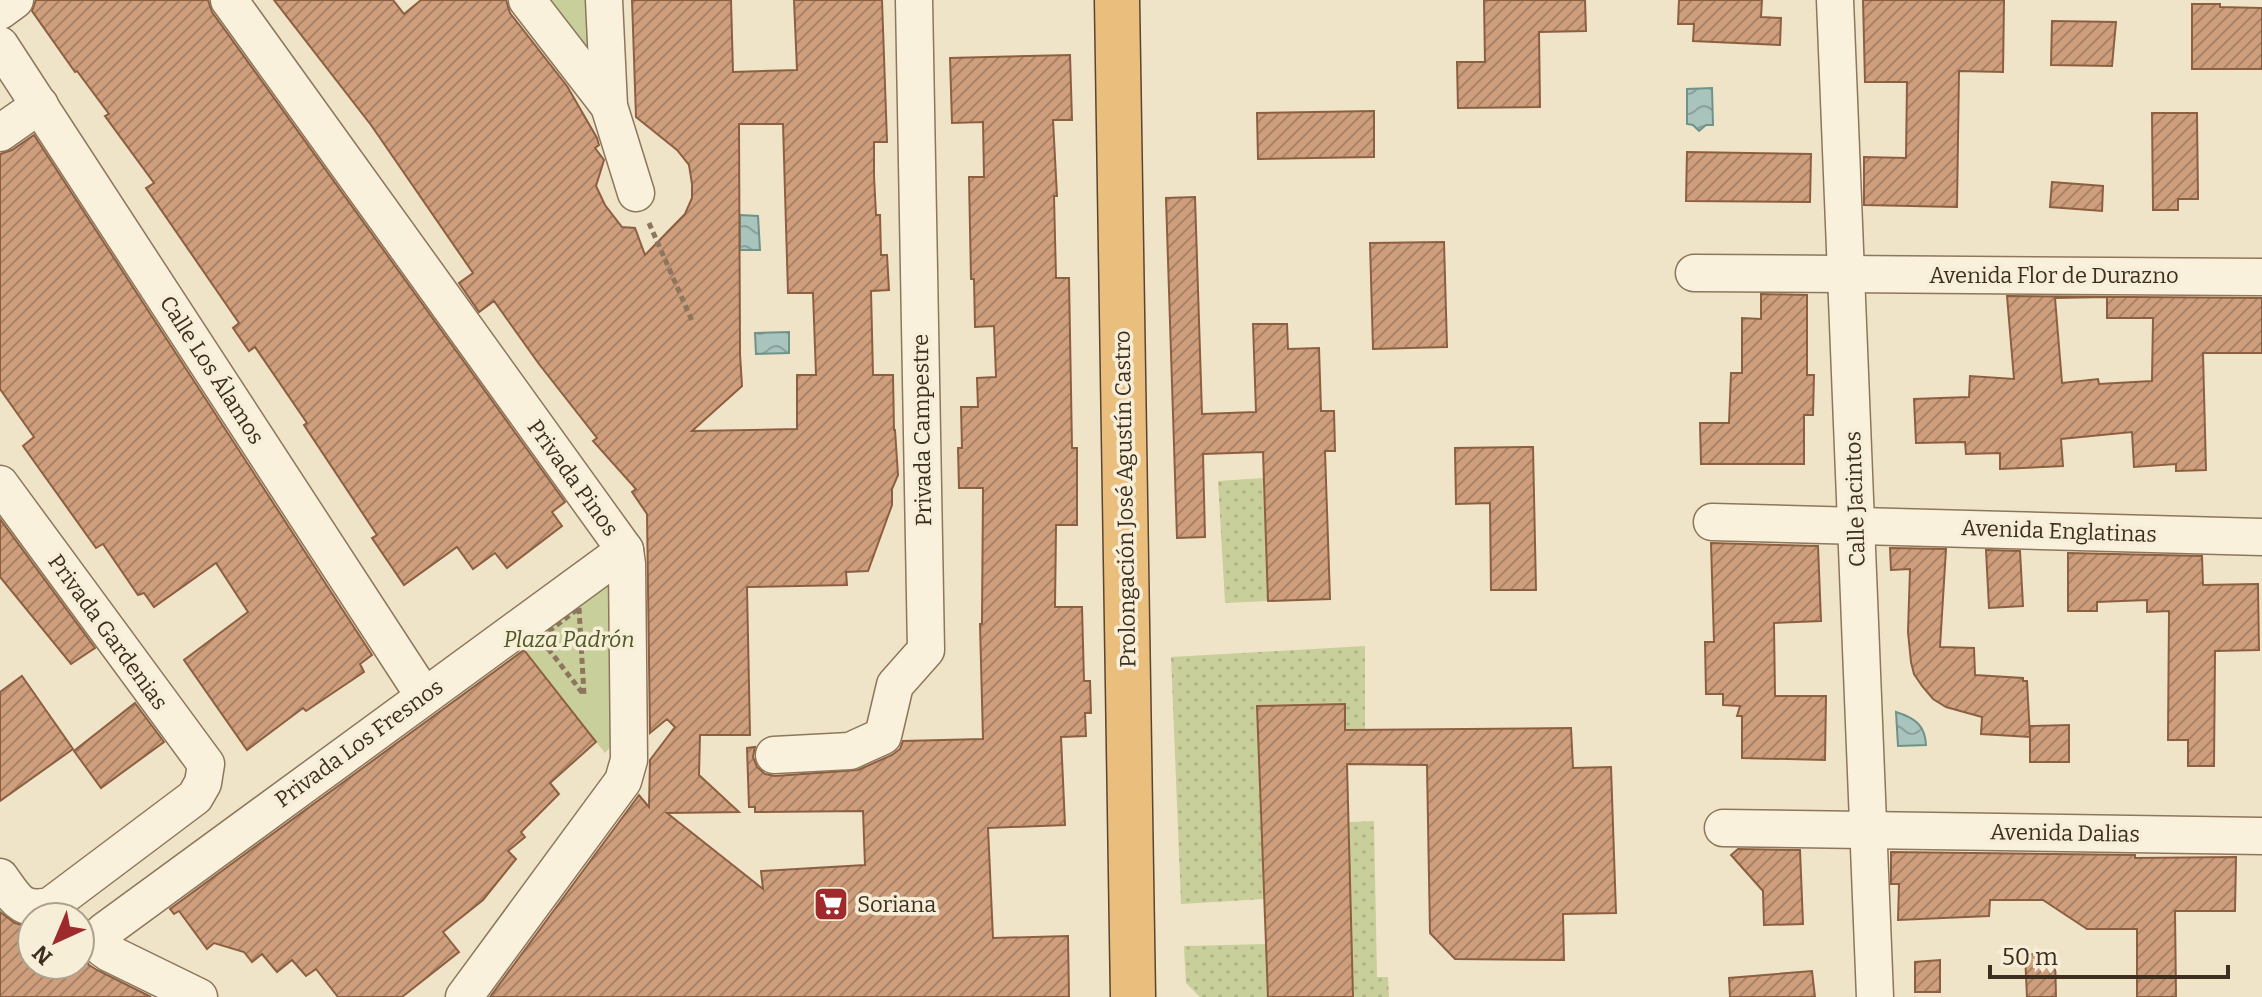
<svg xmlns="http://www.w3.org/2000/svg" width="2262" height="997" viewBox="0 0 2262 997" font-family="Bitter,serif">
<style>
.grass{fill:url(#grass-dots)}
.park{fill:#c9cf9b}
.water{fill:url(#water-waves);stroke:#6f938a;stroke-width:2}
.building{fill:url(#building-hatch);stroke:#8d5f41;stroke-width:2;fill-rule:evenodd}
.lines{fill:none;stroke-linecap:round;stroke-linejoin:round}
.minor-casing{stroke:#8d765c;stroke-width:39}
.trunk-casing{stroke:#5b4430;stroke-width:47}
.path{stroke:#8d765c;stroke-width:5;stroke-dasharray:6 4;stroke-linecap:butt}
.minor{stroke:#faf1dc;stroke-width:36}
.trunk{stroke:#eabe7c;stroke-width:44}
.labels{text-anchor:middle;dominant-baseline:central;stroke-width:7;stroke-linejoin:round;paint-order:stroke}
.street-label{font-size:22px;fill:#3d2e20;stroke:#f7eed8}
.park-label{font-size:22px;font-style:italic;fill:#4d5a26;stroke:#f7eed8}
.poi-label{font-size:22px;fill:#3d2e20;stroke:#f7eed8;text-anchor:start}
</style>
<defs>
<pattern id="grass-dots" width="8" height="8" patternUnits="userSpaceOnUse" patternTransform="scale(2)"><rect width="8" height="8" fill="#c9cf9b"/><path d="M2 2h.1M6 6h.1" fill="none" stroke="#aeb285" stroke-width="1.8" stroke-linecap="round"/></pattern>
<pattern id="water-waves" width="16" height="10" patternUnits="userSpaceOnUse" patternTransform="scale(2)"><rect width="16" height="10" fill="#a9c4bc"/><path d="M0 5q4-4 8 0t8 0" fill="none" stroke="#8ba098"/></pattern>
<pattern id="building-hatch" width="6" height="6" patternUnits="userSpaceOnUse" patternTransform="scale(2)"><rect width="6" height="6" fill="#cf9f7d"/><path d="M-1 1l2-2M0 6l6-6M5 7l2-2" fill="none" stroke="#a98266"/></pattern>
</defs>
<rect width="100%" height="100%" fill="#f0e4c8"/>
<g class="grass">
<path d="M1263,478L1268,601L1225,603L1218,481Z"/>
<path d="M1365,646V748L1346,749L1344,704L1257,706L1264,899L1181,904L1171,657Z"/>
<path d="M1374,821L1377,977H1388L1389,997H1353L1349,822Z"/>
<path d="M1266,944L1268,997H1200L1186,983L1184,946Z"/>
</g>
<g class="park">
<path d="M551,0H591L596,60Z"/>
<path d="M610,570L612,745L605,753L509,632Z"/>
</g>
<g class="water">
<path d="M1712,88L1713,125H1706L1699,131L1693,125L1687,124V89Z"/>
<path d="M740,215L758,216L760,250H740Z"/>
<path d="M789,332V353L756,354L755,333Z"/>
<path d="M1896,712C1915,718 1925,725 1926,745L1898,746Z"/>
</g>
<g class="building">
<path d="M36,0H208L212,12L565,502L552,512L562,526L507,568L495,553L473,569L457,547L404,585L372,538L377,535L304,425L307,423L255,347L249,351L233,328L239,323L146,188L154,183L105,116L109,114L77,71L75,72L32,11Z"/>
<path d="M274,0H393L404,14L421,0H506L510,13L567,86L597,138L599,145L595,148L604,160L596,186L605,205L622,227L635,228L645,255L685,214L692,198V184L689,165L677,150L636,117L632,0H731L733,72L797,70L794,0H882L887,142H874V176L876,215H880L881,255H887L889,290L871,291L873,375H893L894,430H895L898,475L892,489V505L868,571L846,572L847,585L747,587L750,735H700L699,775L739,812L667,813L763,889L761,871L865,865L863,811L755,812V807H749L747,748L755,747L753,757L757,767L765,774L775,776L858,770L892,755L900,749L903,741L983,739L980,624H982L983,488H959L958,448H962L961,407H978L977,378L996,377L994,326L975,327L974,279H971L969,177H984L983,122L952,123L950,58L1070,55L1072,120H1053L1057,196H1054L1056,278H1069L1072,448H1077V525H1056L1055,607H1082L1084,681H1090L1091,713H1085L1086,736L1061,737L1065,825L988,828L993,938L1068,936L1069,997H490L639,795L649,807L650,760L675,727L667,719L650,733L647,514L632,492L636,489L593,441L597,438L539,364L494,301L479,312L459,283L473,273L371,125ZM739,124H783L788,293H813L816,375H797V429L692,431L742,386L740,354Z"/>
<path d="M1484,0H1585L1586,31L1539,32L1540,107L1458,108L1457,62H1485Z"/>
<path d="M1679,0H1762L1761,17L1781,18L1780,45L1693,41L1694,24H1678Z"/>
<path d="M1863,0H2004L2003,72L1959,71L1957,207L1864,205V157L1906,158L1907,82H1865Z"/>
<path d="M2192,4H2220V7L2262,8V69H2192Z"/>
<path d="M2052,21L2116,22L2112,66L2051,65Z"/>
<path d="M1374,111V157L1258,159L1257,113Z"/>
<path d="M2152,113H2197L2198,199H2178V210H2153Z"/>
<path d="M34,135L372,655L360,664L364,672L306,711L303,708L247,750L184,660L248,612L216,563L154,607L144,593L138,595L103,544L96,548L23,446L34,437L0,389V154L12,150Z"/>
<path d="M1687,152L1811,154L1810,202L1686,201Z"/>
<path d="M2052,182L2103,186L2102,211L2050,207Z"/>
<path d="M1195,197L1202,414L1256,412L1253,324H1287L1288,349L1319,348L1321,411H1334L1335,451H1325L1330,599L1268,601L1263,452L1203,454L1205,537L1177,538L1166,198Z"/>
<path d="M1444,242L1447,347L1373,349L1370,243Z"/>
<path d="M1761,294L1807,295V375H1814L1813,415H1804V464H1701L1700,423H1729L1731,373H1742V318L1761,319Z"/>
<path d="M2007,296L2262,298V353H2203L2206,470L2176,471V464L2134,467L2132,432L2061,439L2063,466L2000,469V453L1966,454L1965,442L1916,443L1914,399L1969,397L1970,376L2014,379ZM2107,297V318H2153L2152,381L2099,384L2098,379L2062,383L2055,298Z"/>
<path d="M1533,447L1536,590H1491L1490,503L1456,504L1455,448Z"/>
<path d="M0,519L95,648L71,664L0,577Z"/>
<path d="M1711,543L1818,546L1821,621L1774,623L1775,696H1826L1825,760L1742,758V716H1737L1740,706L1723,705V694H1706L1705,642H1714Z"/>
<path d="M1890,548L1946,549L1940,647L1974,648L1975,675L2023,678V681H2027L2030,737L1981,734L1982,717L1946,707L1933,699L1922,686L1914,674L1911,662L1908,632L1910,569L1891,570Z"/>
<path d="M1986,550L2020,551L2023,606L1989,608Z"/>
<path d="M2068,553L2202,556L2203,585L2258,584L2259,650L2215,651L2214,766H2188V740H2168L2169,611L2147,612V600L2097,602V611H2068Z"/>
<path d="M524,650L596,742L550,783L559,794L521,832L525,837L508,851L516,859L483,900L443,932L459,952L402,997H338L316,969L306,976L292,960L277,972L262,954L252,962L244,952L214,943L207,949L179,911L174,914L170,909Z"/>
<path d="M22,676L73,749L0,801V692Z"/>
<path d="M135,703L164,742L101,788L74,751Z"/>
<path d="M1345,704V730L1571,728L1573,768L1611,767L1616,913L1563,914L1564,960L1455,959L1430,933L1427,765L1347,764L1353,997H1268L1257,706Z"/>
<path d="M2069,725V762H2030V726Z"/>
<path d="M1738,849L1800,850L1803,924L1764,925L1763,891L1731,855Z"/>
<path d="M1891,852L2135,855V858L2236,857L2235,911H2175L2176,997H2137V929H2087L2043,900H1990L1989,916L1898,920L1899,884H1891Z"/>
<path d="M0,912L15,923L32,928V965H80V950L89,965L97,970L151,997H0Z"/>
<path d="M2025,954L2055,955L2056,997H2027Z"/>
<path d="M1940,960V992H1915V962Z"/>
<path d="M1812,971L1815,997H1730L1729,978Z"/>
</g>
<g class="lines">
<g class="minor-casing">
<g id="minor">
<path d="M229,0L625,550L627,564L629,760L623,781L464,997"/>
<path d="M527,0L609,106"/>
<path d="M604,0L609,106L636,193"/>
<path d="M1835,0L1875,997"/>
<path d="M0,11L15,0"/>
<path d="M0,45L424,696"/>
<path d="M0,133L40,105"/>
<path d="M1694,273L2262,277"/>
<path d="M0,484L206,764L203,783L195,797L50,906C20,912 16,899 0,877"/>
<path d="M1712,522L2262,537"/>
<path d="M774,755L850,751L883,736L895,685L926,650L914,0"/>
<path d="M1723,828L2262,836"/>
<path d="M199,997L109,953L102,948L99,941L103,932L625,550"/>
</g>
</g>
<g class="trunk-casing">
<path id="trunk" d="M1117,0L1133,997"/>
</g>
<g class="path">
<path d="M649,223L693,323"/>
<path d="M579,608L584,695L540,638Z"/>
</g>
<use href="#minor" class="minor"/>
<use href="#trunk" class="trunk"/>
</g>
<defs>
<g id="supermarket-square" transform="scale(1.8)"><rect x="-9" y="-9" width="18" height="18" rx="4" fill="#9e2a2b" stroke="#f7eed8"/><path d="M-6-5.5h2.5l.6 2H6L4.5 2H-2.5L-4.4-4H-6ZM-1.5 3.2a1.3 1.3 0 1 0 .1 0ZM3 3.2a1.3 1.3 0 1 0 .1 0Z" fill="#fff"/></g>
</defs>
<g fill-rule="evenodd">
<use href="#supermarket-square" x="831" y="904"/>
</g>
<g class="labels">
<g class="street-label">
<text x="2054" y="275">Avenida Flor de Durazno</text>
<text transform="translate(212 370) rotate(57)">Calle Los Álamos</text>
<text transform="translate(922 430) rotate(-91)">Privada Campestre</text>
<text transform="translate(573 478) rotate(54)">Privada Pinos</text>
<text transform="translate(1125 499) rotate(-91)">Prolongación José Agustín Castro</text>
<text transform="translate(1855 499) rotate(-92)">Calle Jacintos</text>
<text transform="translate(2059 531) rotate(2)">Avenida Englatinas</text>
<text transform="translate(108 632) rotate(54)">Privada Gardenias</text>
<text transform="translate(359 743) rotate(-36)">Privada Los Fresnos</text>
<text transform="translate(2065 833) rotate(1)">Avenida Dalias</text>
</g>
<g class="park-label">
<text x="569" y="639">Plaza Padrón</text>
</g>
<g class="poi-label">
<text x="857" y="904">Soriana</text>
</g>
</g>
<g transform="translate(56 941) rotate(224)"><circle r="38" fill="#f7eed8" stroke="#ada18e" stroke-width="2"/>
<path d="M0-6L14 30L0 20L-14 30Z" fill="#9e2a2b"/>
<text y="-12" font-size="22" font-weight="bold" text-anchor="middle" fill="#3d2e20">N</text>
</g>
<path d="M1990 965v12h238v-12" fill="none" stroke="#3d2e20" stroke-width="4"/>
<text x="2002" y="965" font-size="24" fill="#3d2e20" stroke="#f7eed8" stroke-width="6" paint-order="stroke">50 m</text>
</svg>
